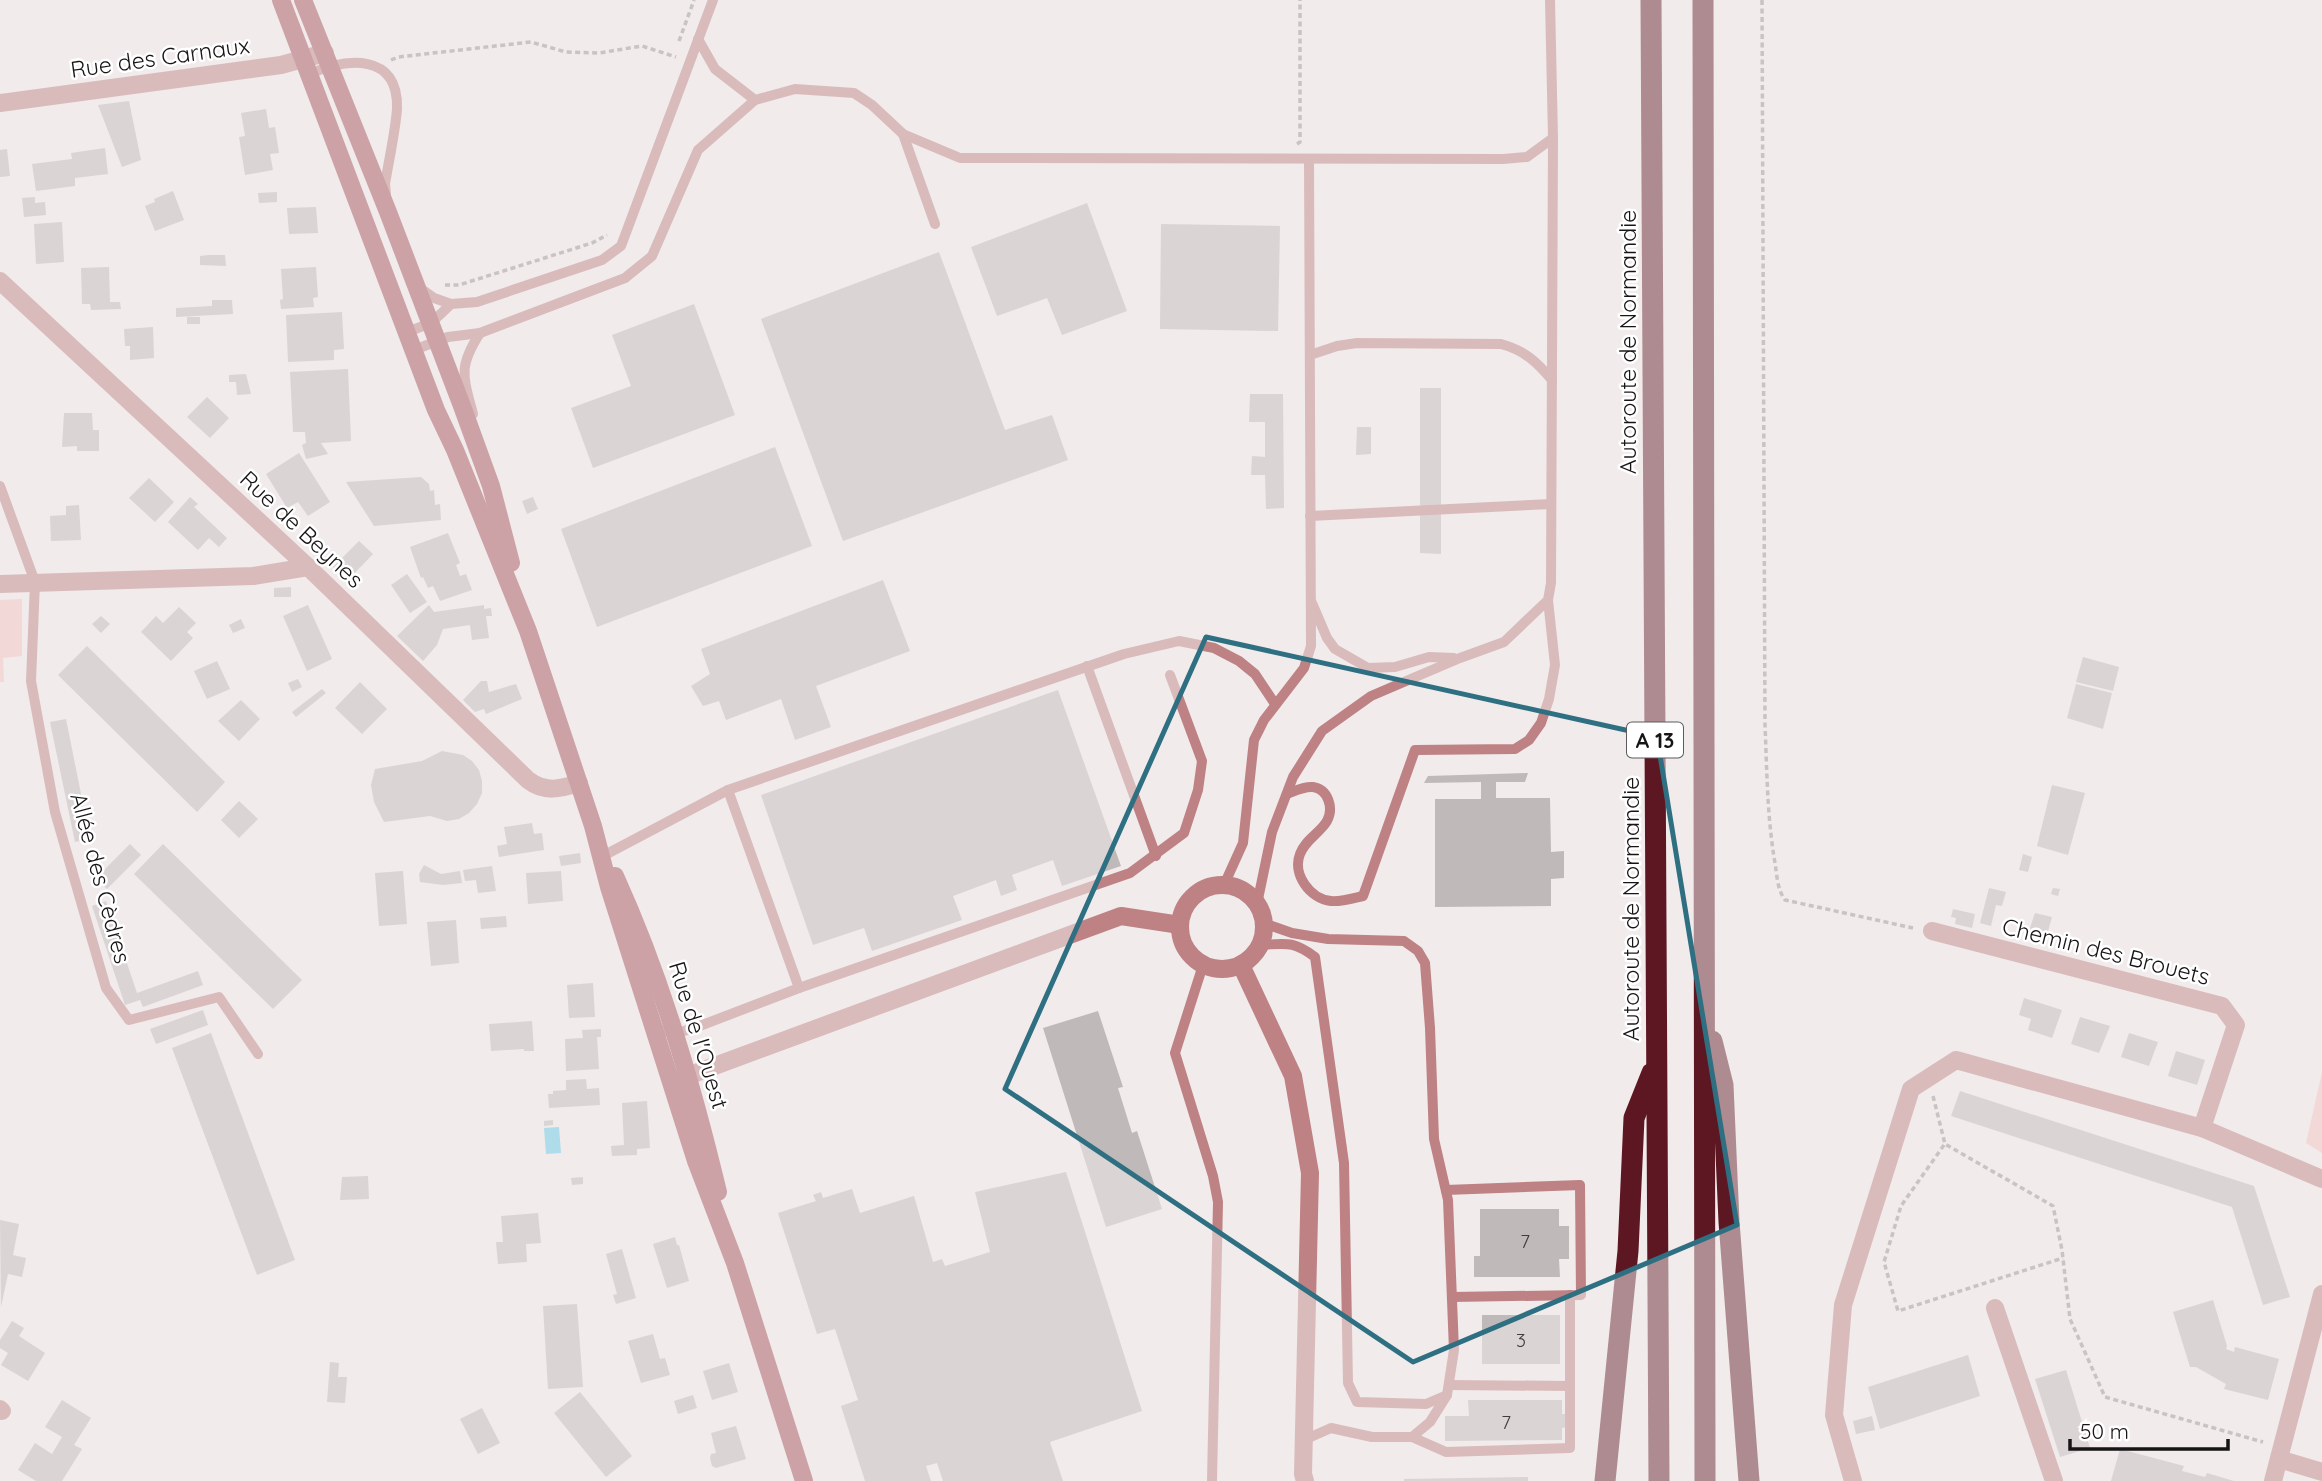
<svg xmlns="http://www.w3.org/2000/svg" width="2322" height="1481" viewBox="0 0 2322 1481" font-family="Quicksand,sans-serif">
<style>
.green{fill:#f7c1c2}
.water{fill:#5ecae9}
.building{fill:#bfb9b9}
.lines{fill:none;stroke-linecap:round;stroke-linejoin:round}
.path{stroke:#999494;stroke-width:3.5;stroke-dasharray:5 3.5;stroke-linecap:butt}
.lane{stroke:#be8184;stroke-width:10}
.street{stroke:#be8184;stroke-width:18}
.secondary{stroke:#a14b52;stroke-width:18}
.highway{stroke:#5d1722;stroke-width:21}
.marked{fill:none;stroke:#2e7082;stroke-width:5;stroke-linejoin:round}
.labels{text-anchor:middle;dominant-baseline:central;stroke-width:5;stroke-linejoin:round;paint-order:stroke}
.number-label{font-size:19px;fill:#403d3d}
.shield{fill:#fff;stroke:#5c5a5a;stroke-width:2}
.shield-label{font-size:21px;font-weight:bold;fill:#161414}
.street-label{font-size:23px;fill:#161414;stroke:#fff}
</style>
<rect width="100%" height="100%" fill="#f1ebeb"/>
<g class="green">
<path d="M22,599V656L3,658L4,682H0V600Z"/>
<path d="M2322,1072V1153L2306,1143Z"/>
</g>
<path class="water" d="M559,1127L561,1153L546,1154L544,1128Z"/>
<g class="building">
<path d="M129,101L141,160L122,167L98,105Z"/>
<path d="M266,109L269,128L275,127L279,153L270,154L273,170L245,175L239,137L245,136L241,113Z"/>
<path d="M105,148L108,174L75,178V186L36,191L32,164L72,159L71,153Z"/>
<path d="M7,149L10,176L0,177V150Z"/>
<path d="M173,191L184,220L155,231L145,206L155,202L154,199Z"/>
<path d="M277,192V202L259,203L258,193Z"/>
<path d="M35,197V203L45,202L46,215L24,217L22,198Z"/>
<path d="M1087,203L1127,311L1062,335L1047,298L997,316L971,247Z"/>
<path d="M316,207L318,233L289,234L287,208Z"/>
<path d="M62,222L64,262L36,264L34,224Z"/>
<path d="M1161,224L1280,226L1278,331L1160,329Z"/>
<path d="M939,252L1005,430L1052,415L1068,460L843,541L761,319Z"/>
<path d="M209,255H225L226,266L200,265V256Z"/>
<path d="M109,267L110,302H120L121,309L91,310L90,304H82L81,268Z"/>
<path d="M316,267L318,297L313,298L314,307L281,309L280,300L283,299L281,269Z"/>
<path d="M212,300H232L233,314L176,317V308L212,306Z"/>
<path d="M694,304L735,415L593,468L571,408L631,386L612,335Z"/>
<path d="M342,312L344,349L334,350V360L288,362L286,315Z"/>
<rect x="187" y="317" width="13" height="7"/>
<path d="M153,327L154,358L130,360V346H125L124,329Z"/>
<path d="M348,369L351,441L321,443L328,454L306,459L302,445L306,443L305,432H293L290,372Z"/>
<path d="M246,374L251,394L237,395L236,382H229V375Z"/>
<path d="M1420,388H1441V554L1420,553Z"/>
<path d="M1250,394H1283L1284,508L1266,509L1265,475H1251L1252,456L1265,457V422H1249Z"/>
<path d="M207,397L229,418L210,438L187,417Z"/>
<path d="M64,413H92L93,430H99V451H77V446L62,447Z"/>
<path d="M1357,427H1371V454L1356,455Z"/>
<path d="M775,447L812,546L597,627L561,529Z"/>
<path d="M299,453L330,502L308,516L298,502L287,508L266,474Z"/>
<path d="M421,477L429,484L430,491L434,490L435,505L440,504L441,520L374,526L346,482Z"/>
<path d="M149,478L174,502L155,522L129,498Z"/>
<path d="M190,497L198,504L194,507L227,538L219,547L209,538L198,550L168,522Z"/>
<path d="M533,497L538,509L527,514L522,501Z"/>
<path d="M79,505L81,540L51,541L50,516L66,515V506Z"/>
<path d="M448,533L460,563L456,565L460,576L466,574L472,590L440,601L433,586L428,588L423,577L421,578L410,547Z"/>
<path d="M359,541L373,554L347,581L333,567Z"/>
<path d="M407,574L427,602L410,613L391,585Z"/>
<path d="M883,580L910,651L816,686L831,727L795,740L781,699L726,720L719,701L703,706L691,686L710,674L701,649Z"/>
<path d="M291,587V597H274V588Z"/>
<path d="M308,605L332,659L307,671L283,616Z"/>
<path d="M429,605L434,612L484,605V609L491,608L492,616H486L489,638L472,640L470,625L443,629L437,645L423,661L397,636Z"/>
<path d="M179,607L196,623L187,632L193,638L171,661L141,632L156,616L163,623Z"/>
<path d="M101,616L110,624L101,633L92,624Z"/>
<path d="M241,619L245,628L233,633L229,625Z"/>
<path d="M87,646L225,782L197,812L58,675Z"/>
<path d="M2083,657L2119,667L2113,691L2076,682Z"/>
<path d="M217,661L230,689L207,699L194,671Z"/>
<path d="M298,679L302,687L292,692L288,683Z"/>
<path d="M481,681H487L489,692L516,684L522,699L486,714L484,709L475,712L463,700Z"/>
<path d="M360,682L387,709L362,734L335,708Z"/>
<path d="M2076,684L2112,693L2103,729L2067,718Z"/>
<path d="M322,689L326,693L296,717L292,712Z"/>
<path d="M1058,690L1121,866L1062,886L1053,860L1012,875L1017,890L1001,896L996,880L953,896L962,920L872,951L864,928L813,945L761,795Z"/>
<path d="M241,700L260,719L239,741L218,721Z"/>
<path d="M66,719L90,839L75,842L50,722Z"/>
<path d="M442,751L463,755L472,761L479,770L482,781V793L477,804L469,813L459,819L447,821L430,816L384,822L374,802L371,785L375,769L422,761Z"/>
<path d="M1528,773L1525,782H1496V798H1550L1551,852L1564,851V878L1551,879V906L1435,907V799H1481V782L1424,783L1428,776Z"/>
<path d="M2052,785L2085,793L2068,855L2037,846Z"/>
<path d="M239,801L258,819L239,838L221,820Z"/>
<path d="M532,823L534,834L542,833L544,850L499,857L497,846L507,844L504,827Z"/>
<path d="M130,844L141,855L107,889L96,878Z"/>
<path d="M163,844L302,980L273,1009L134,874Z"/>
<path d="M580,853L581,863L561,866L559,856Z"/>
<path d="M2023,854L2032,857L2028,872L2019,870Z"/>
<path d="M424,865L441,874L460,871L462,883L443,885L420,882L419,874Z"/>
<path d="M492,866L496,891L478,893L476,880L465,881L463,870Z"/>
<path d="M403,871L407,924L379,926L375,873Z"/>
<path d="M561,871L563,901L528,904L526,873Z"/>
<path d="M1989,888L2006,892L2002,906L1996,905L1991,926L1980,923Z"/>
<path d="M2053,888L2060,889L2058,896L2051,894Z"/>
<path d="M106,901L137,993L198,971L203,985L143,1007L140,1000L125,1005L92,906Z"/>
<path d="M1953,909L1975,914L1972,928L1955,924L1956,918L1951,917Z"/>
<path d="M2035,913L2052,917L2045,942L2027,937Z"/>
<path d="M506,916L507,927L481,929L480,918Z"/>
<path d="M456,920L459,963L431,966L427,922Z"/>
<path d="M593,983L595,1017L569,1018L567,985Z"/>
<path d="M2024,998L2062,1010L2052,1038L2028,1030L2031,1019L2019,1015Z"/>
<path d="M203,1010L208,1025L156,1044L150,1029Z"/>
<path d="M1098,1011L1123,1087L1118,1088L1132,1133L1137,1131L1162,1209L1106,1227L1043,1028Z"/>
<path d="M2080,1017L2110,1026L2099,1053L2071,1044Z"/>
<path d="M532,1021L534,1051H524V1049L491,1051L489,1024Z"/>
<path d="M601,1029V1037H597L599,1069L566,1071L565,1039L583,1038L582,1030Z"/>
<path d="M211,1033L295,1260L257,1275L172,1048Z"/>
<path d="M2129,1033L2158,1042L2149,1066L2121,1057Z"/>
<path d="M2176,1051L2205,1060L2197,1085L2168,1076Z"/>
<path d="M586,1079L587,1089L599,1088L600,1105L549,1108L548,1094H553V1091L566,1090V1080Z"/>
<path d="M1960,1091L2254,1186L2290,1297L2263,1305L2232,1207L1951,1116Z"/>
<path d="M647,1101L650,1148L637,1149V1155L612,1156L611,1146L624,1145L622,1103Z"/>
<path d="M553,1120V1125L544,1126V1121Z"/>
<path d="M1066,1172L1142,1411L1050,1442L1063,1481H943L937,1463L926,1466L931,1481H865L841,1406L858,1400L835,1329L817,1334L778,1213L816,1201L813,1195L821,1192L823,1198L852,1189L860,1213L914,1196L933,1262L942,1259L945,1266L990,1252L975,1192Z"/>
<path d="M368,1176L369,1199L340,1200L342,1177Z"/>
<path d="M583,1177V1184L572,1185L571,1178Z"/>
<path d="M1480,1209H1559V1226H1569V1259H1559L1560,1277H1474V1256H1480Z"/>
<path d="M538,1213L541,1243L526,1244L527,1262L498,1264L496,1242H503L501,1216Z"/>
<path d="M0,1220L19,1224L13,1255L26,1258L22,1277L8,1274L1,1307Z"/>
<path d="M675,1237L677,1245H679L689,1281L667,1288L653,1244Z"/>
<path d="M622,1249L636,1298L616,1304L613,1295L617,1294L606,1254Z"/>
<path d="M2213,1300L2227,1346L2226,1349L2234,1352L2235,1347L2279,1359L2268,1400L2224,1389L2226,1384L2196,1367H2190L2173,1312Z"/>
<path d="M577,1304L583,1387L548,1389L543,1306Z"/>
<rect x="1482" y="1315" width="78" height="49"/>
<path d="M12,1321L24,1328L19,1336L45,1353L28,1381L1,1365L8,1353L0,1348V1340Z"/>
<path d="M653,1334L660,1359L665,1358L670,1375L641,1383L628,1341Z"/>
<path d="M1968,1355L1980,1396L1880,1429L1868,1387Z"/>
<path d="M330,1362L339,1363L338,1377H347L345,1403L327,1402Z"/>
<path d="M729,1363L738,1392L712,1400L703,1371Z"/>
<path d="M2066,1370L2090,1448L2060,1457L2035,1379Z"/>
<path d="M580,1392L632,1456L606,1477L554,1413Z"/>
<path d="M693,1395L697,1408L678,1414L674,1401Z"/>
<path d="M62,1400L91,1418L74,1445L82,1449L62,1481H36L18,1470L35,1443L52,1454L62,1437L45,1427Z"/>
<path d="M1468,1400H1562V1414H1568V1427L1562,1428V1440L1445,1441V1416H1469Z"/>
<path d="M482,1408L500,1443L478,1454L460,1419Z"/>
<path d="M1872,1416L1875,1430L1856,1434L1853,1421Z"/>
<path d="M736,1426L746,1459L716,1468L712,1466L710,1458L711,1454L716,1453L711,1433Z"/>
<path d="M2120,1449L2184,1466L2182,1471L2205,1477L2207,1473L2234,1481H2111Z"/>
<path d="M1528,1477V1481H1404V1479Z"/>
</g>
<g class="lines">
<g class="path">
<path d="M1762,0L1765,725C1767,771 1767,817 1775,863C1777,875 1777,889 1785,900L1913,928"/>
<path d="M679,41L694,0"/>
<path d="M391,60L398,57L531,42L566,52L599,53L642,46L676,57"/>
<path d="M1297,144L1300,142V0"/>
<path d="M445,285H459L592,243L607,235"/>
<path d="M1933,1096L1945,1144L2053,1206L2062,1250L2070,1319L2105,1397L2263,1442"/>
<path d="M1944,1145L1901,1206L1884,1262L1898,1311L2063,1258"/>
</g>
<g class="lane">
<path d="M698,39L715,69L755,100"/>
<path d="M310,74C346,58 399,52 397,109C395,134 389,159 385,184L386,195"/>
<path d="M903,134L935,224"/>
<path d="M420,288L434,298L451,304L477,302L602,260L621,246L713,0"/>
<path d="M407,332L431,323L451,304"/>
<path d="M414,350L448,337L480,333L625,278L652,256L698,150L755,100L795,89L854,93L872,105L903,134L960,158L1503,159L1527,157L1553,138"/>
<path d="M1310,355L1337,346L1357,343L1501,344C1524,350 1537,362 1552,380"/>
<path d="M473,414C463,376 458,367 480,333"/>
<path d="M0,486L35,582L31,681L55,812L106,988L129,1020L219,997L258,1054"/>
<path d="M1310,516L1551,504"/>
<path d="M1312,603L1327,638L1335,649L1368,668L1395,667L1429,657L1454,658"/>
<path d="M1087,666L1156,856"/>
<path d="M728,790L799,988"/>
<path d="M1287,794C1295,791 1304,786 1313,787C1328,789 1334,808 1327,821C1320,833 1305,840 1300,854C1292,874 1310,899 1331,901C1341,902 1354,898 1363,896L1415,750L1515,749L1529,740L1541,723L1549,699L1555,665L1548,600"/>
<path d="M601,857L728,790L1124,654L1179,641L1214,648L1239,661L1255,674L1275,704"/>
<path d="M1224,885L1243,843L1254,740L1264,720L1304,668L1311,646L1309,159"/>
<path d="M1257,904L1272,832L1293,777L1322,731L1371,696L1460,658L1504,642L1548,600L1551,583L1553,138L1550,0"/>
<path d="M1263,923L1292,933L1328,939L1404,941L1418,951L1425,963L1430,1028L1434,1139L1448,1200L1454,1350L1447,1395L1430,1422L1412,1437H1372L1331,1428L1304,1440"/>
<path d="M1259,945C1286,944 1292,940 1315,957L1344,1163L1348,1383L1357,1402L1426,1404L1447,1395"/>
<path d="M1203,965L1175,1053L1213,1176L1218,1202L1212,1481"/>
<path d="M653,1027L674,1034L697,1027L799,988L1130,873L1184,833L1198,790L1202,761L1170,675"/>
<path d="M1446,1190L1580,1185L1581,1295L1452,1297"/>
<path d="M1570,1295V1386"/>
<path d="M1412,1437L1446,1452L1570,1448V1386L1449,1385"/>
</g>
<g class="street">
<path d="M0,103L281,65L325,53"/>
<path d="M0,281L308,567L528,780C545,793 560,789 579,783"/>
<path d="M0,584L253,576L308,567"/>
<circle cx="1222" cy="927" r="42"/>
<path d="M1932,931L2222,1006L2236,1025L2202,1128"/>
<path d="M1241,965L1293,1076L1310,1173L1303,1474L1305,1481"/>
<path d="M674,1081L1121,916L1180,925"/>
<path d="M1995,1308L2054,1481"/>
<path d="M0,1409L2,1411"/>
<path d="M2279,1459L2322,1472"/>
<path d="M1853,1481L1834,1415L1843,1305L1911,1089L1956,1060L2202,1128L2322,1179"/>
<path d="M2273,1481L2322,1294"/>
</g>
<g class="secondary">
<path d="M281,0L436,410L455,450L528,631L593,826L609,887L696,1161L735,1263L804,1481"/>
<path d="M303,0L388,212L462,406L491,486L511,563"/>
<path d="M615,876C661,977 692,1084 718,1192"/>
</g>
<g class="highway">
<path d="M1651,0L1659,1481"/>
<path d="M1703,0L1705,1481"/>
<path d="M1712,1041L1723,1085L1729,1222L1749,1481"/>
<path d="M1605,1481L1628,1251L1634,1118L1652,1073"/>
</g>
</g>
<path d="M0 0H2322V1481H0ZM1206,637L1657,737L1737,1225L1413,1362L1005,1089Z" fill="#f1ebeb" fill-opacity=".55" fill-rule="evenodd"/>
<path class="marked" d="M1206,637L1657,737L1737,1225L1413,1362L1005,1089Z"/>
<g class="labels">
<g class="number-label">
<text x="1525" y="1241">7</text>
<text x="1521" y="1340">3</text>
<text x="1506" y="1422">7</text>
</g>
<rect class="shield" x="1627" y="722.5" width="56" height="35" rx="5"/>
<g class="shield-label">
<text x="1655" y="740">A 13</text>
</g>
<g class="street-label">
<text transform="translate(160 57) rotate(-8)">Rue des Carnaux</text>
<text transform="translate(1627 342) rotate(-90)">Autoroute de Normandie</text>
<text transform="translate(302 529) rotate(43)">Rue de Beynes</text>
<text transform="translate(101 878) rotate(75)">Allée des Cèdres</text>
<text transform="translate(1630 909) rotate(-90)">Autoroute de Normandie</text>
<text transform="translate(2106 951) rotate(14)">Chemin des Brouets</text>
<text transform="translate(699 1035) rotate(73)">Rue de l'Ouest</text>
</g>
</g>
<path d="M2070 1439v10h158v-10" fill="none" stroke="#161414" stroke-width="3.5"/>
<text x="2080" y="1439" font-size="21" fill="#161414" stroke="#ffffff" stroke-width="5" paint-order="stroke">50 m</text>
</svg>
